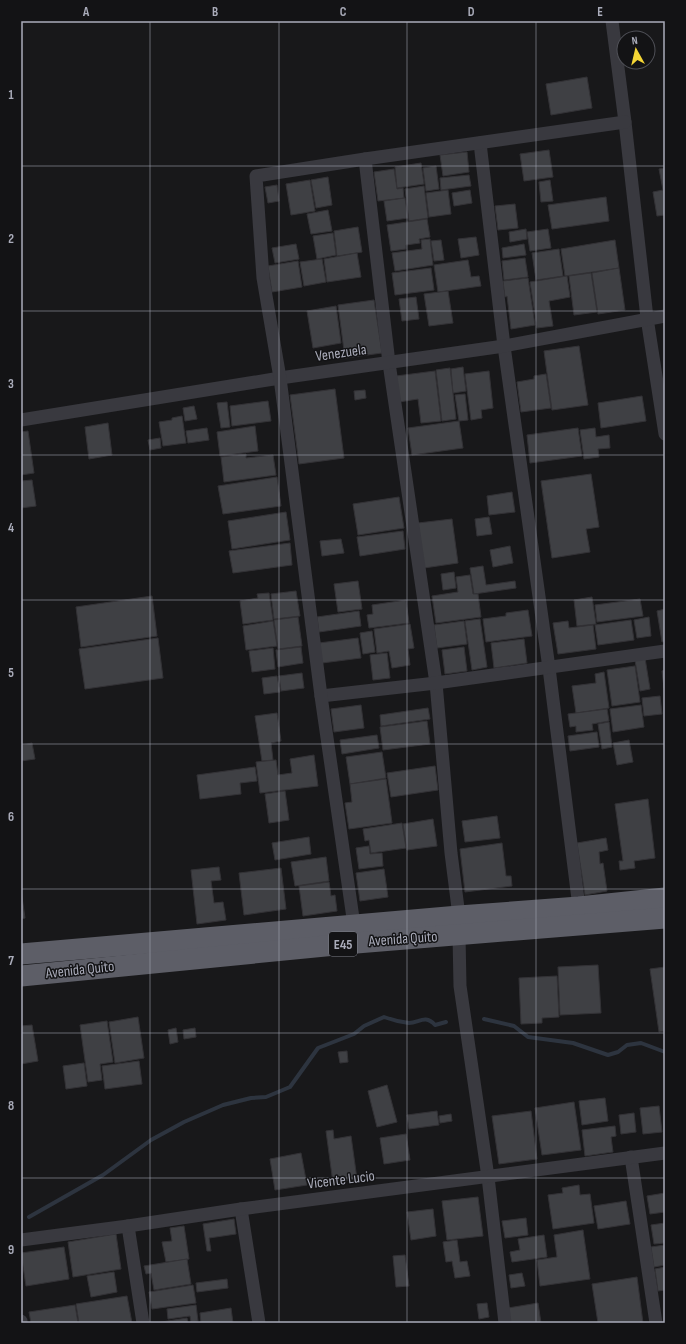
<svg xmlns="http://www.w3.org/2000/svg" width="686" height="1344" viewBox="0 0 686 1344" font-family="'Sofia Sans Condensed',sans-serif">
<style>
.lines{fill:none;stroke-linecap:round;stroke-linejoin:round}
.stream{stroke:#2d343f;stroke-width:4}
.building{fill:#3f4044;stroke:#333236}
.minor{stroke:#39393f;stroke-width:13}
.trunk{stroke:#5d5e67;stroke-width:21}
.grid{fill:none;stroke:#aaacba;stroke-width:1;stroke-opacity:0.55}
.labels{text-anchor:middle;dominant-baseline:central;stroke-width:3;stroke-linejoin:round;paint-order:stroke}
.shield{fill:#131315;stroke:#7d7e88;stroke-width:1}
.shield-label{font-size:14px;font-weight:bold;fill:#aaacba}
.street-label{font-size:15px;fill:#aaacba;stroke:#131315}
.neatline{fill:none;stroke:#aaacba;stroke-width:1.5}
.grid-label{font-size:13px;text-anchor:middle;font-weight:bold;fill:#aaacba}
</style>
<rect width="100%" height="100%" fill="#18181a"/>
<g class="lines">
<g class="stream">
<path d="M484,1019L514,1026L528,1037L573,1043L608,1055L618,1052L627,1045L641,1043L665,1052"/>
<path d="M29,1217L103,1175L151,1140L184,1122L223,1105L251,1098L266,1097L290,1087L318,1048L354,1034L364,1026L384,1017C392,1020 400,1022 409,1023C419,1023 425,1014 435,1025L446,1022"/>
</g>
</g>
<g class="building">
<path d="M587,77L592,108L551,115L546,84Z"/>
<path d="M549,150L553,177L524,181L520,154Z"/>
<path d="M467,152L469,172L443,176L440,155Z"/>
<path d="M421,163L424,184L397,188L395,167Z"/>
<path d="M436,166L439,189L426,191L423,168Z"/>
<path d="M665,168V215L657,216L653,192L663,190L659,169Z"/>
<path d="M394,169L397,189L403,188L404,198L378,201L374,172Z"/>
<path d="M469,175L471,186L441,190L440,178Z"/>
<path d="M328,177L332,205L316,208L311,180Z"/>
<path d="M310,180L315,211L291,215L286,184Z"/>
<path d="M550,180L553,201L541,202L539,182Z"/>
<path d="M277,185L279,201L268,203L265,187Z"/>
<path d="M424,186L428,218L409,221L405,189Z"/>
<path d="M448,190L451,214L429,217L426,193Z"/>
<path d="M470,190L472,203L454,206L452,193Z"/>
<path d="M606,197L609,221L552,229L548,205Z"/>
<path d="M405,198L408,218L387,221L384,201Z"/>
<path d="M515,204L518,228L498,230L495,206Z"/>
<path d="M328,210L332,231L311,234L307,214Z"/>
<path d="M427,219L430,237L419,239L420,243L406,245V249L391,251L387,225Z"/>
<path d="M358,227L362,252L337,256L334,231Z"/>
<path d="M526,229L527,239L510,242L509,232Z"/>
<path d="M548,229L551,248L530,251L527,232Z"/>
<path d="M333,233L336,255L317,259L313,236Z"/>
<path d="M476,237L479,255L461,258L458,239Z"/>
<path d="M430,239L433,265L395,271L392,253L422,249L421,240Z"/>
<path d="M441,240L444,260L434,261L431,241Z"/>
<path d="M615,240L619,268L565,276L561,249Z"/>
<path d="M296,244L299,259L275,263L272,248Z"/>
<path d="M524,244L526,255L503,258L502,248Z"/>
<path d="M559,249L563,276L536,280L532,253Z"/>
<path d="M357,253L361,277L327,282L324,259Z"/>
<path d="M525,258L528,277L504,280L502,261Z"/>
<path d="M322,259L326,282L304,286L300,262Z"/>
<path d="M468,260L471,277L479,276L481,286L438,292L434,265Z"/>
<path d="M298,261L302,287L272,292L268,266Z"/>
<path d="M431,268L434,290L395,295L392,273Z"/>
<path d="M619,268L625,310L598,314L592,273Z"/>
<path d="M591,273L597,312L574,315L569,276Z"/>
<path d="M567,276L570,297L549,301L553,326L537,328L530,282Z"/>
<path d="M528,278L535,325L511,329L507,296L505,297L503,281Z"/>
<path d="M448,291L453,323L429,326L424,294Z"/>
<path d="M416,297L419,319L402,321L399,299Z"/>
<path d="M374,300L382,353L345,358L338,305Z"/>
<path d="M336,306L341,343L313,348L307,311Z"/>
<path d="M579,346L588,405L552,410L544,351Z"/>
<path d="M463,367L466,391L453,393L451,369Z"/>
<path d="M450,368L456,419L442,421L436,370Z"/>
<path d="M435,371L441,421L421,423L418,399L399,402L396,376Z"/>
<path d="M489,371L493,408L481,410L482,418L471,420L465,374Z"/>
<path d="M546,374L551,408L521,412L517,382L534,379V376Z"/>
<path d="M335,389L344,458L299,464L290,395Z"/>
<path d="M365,390L366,398L355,400L354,391Z"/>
<path d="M465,394L468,420L459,421L455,395Z"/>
<path d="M642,396L646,421L601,428L598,403Z"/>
<path d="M268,401L271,421L232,426L230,406Z"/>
<path d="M227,402L230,427L221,428L217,403Z"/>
<path d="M194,406L197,419L185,421L183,408Z"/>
<path d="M182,416L186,443L163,446L159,422L172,420V418Z"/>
<path d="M459,421L463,448L412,455L408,428Z"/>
<path d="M108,423L112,455L89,459L85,427Z"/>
<path d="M255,426L258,451L220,456L217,432Z"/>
<path d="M207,428L209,440L188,443L186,431Z"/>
<path d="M578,428L582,456L530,463L527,435Z"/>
<path d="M595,428L596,437L609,435L610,448L598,449L599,457L584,459L580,430Z"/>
<path d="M28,431L34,473L21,475V432Z"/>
<path d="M160,438L161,448L150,450L148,440Z"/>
<path d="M246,454V458L273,455L276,475L224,482L221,457Z"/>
<path d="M591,474L599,527L586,529L590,552L552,558L541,481Z"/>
<path d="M277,477L281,506L223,514L218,486Z"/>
<path d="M32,480L36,506L21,508V481Z"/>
<path d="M512,492L515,512L489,515L487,496Z"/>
<path d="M399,497L404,528L358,535L353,504Z"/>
<path d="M286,512L290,540L232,549L228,521Z"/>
<path d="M489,517L492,534L477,536L475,519Z"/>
<path d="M452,519L458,563L424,568L418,523Z"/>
<path d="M403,531L405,549L360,556L357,537Z"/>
<path d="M341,539L344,553L322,556L320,541Z"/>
<path d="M290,543L292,565L233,573L229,551Z"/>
<path d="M510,546L513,563L493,567L490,550Z"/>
<path d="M483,566L486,585L515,581L516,588L474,594L470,568Z"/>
<path d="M454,572L456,588L443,590L441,574Z"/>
<path d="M470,575L473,594H478L481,617L436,623L432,596L458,592L456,577Z"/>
<path d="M358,581L362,609L338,612L334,584Z"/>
<path d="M296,591L300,616L274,619L271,594Z"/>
<path d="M269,593L273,620L243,624L240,601L258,598L257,594Z"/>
<path d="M152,596L157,636L81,647L76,607Z"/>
<path d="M592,597L596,624L577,626L574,600Z"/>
<path d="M640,599L643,616L597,622L595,605Z"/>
<path d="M406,600L409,623L369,628L367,615L373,614L372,605Z"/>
<path d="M665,609V641L662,642L657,611Z"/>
<path d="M528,610L532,636L486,642L483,619L506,616V613Z"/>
<path d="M359,611L361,626L319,632L317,617Z"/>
<path d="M298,617L302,646L278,649L274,620Z"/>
<path d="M649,617L651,636L637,638L634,620Z"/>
<path d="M480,619L487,667L472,670L465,621Z"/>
<path d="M631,620L634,640L598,645L595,625Z"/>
<path d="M273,621L277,646L246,650L243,626Z"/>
<path d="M464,621L467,644L437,648L434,625Z"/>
<path d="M568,621L569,628L593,625L596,649L558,654L553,623Z"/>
<path d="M410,624L414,648L408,649L410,665L392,668L389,651L377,653L374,629Z"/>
<path d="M372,631L375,652L363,654L360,633Z"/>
<path d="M158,638L163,678L85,689L79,649Z"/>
<path d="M358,638L361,658L322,663L319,643Z"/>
<path d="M524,639L527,663L494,668L491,643Z"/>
<path d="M301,647L303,663L278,667L276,650Z"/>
<path d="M464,647L467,671L445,674L442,650Z"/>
<path d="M273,648L275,669L252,672L249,651Z"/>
<path d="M387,653L390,678L373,680L370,655Z"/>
<path d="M645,658L650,689L640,691L635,660Z"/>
<path d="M635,666L640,702L612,706L607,670Z"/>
<path d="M665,670V688H664L662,671Z"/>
<path d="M604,672L609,708L576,713L572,686L596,683L595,674Z"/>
<path d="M302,673L304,688L281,691L279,676Z"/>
<path d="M277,676L280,692L264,694L262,678Z"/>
<path d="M660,696L662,714L644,716L642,698Z"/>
<path d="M361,705L364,728L334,732L331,709Z"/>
<path d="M641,705L644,727L613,732L610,709Z"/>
<path d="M428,708L430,719L381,726L380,715Z"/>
<path d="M607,709L609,721L592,724L593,730L576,732V726L570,727L568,714Z"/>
<path d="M277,713L281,741L271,743L273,760L262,761L255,716Z"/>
<path d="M427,721L430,744L383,750L380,727Z"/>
<path d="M609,722L612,747L602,749L598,724Z"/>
<path d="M597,732L599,747L570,751L568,736Z"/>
<path d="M377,735L379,748L342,754L340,740Z"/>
<path d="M629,740L633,762L617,765L613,743Z"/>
<path d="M32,743L35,759L21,761V745Z"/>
<path d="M382,752L386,778L350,784L346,757Z"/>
<path d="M314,755L318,786L260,793L256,762L276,760L278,775L292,773L290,759Z"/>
<path d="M435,766L438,790L391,797L387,773Z"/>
<path d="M255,767L257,781L240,783L241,794L200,799L197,775Z"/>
<path d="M386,779L392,823L349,829L345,803L352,802L350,784Z"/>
<path d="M285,791L289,820L269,823L265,794Z"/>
<path d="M648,799L655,858L634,861L635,868L620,870L619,861H623L615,804Z"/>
<path d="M497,816L500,838L465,842L462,821Z"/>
<path d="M433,819L437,846L407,850L403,824Z"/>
<path d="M402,823L406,848L371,853L369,840L365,841L363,829Z"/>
<path d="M309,837L311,854L275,860L272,843Z"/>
<path d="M606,838L608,850L599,852L600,864L603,863L607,891L585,895L577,843Z"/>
<path d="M502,843L506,876H511L512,886L465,892L460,849Z"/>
<path d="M369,846L370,854L382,853L383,866L359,869L356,848Z"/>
<path d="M326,857L329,881L295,886L291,862Z"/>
<path d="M219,867L221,880L211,881L214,903L223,902L226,920L197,924L191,870Z"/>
<path d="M281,868L286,909L244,915L239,873Z"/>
<path d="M384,869L388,897L360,901L356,873Z"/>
<path d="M329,882L331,896L335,895L337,911L303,916L299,886Z"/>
<path d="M21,890L25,918L21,919Z"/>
<path d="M598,965L601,1013L560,1015L558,967Z"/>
<path d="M665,967V1031L659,1032L650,969Z"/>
<path d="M557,976L559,1017L542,1018V1023L521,1024L519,978Z"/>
<path d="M138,1017L144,1058L115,1063L109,1022Z"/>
<path d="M107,1021L113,1062L100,1064L102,1080L88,1082L80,1025Z"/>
<path d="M32,1025L38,1061L21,1064V1026Z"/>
<path d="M176,1028L178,1042L170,1044L168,1030Z"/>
<path d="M195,1028L196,1037L184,1039L183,1030Z"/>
<path d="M347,1051L348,1062L340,1063L338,1052Z"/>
<path d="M139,1061L142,1084L105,1089L102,1066Z"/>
<path d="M84,1063L87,1086L66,1089L63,1066Z"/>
<path d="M387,1085L397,1122L377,1127L368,1091Z"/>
<path d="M605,1098L608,1121L582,1125L579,1101Z"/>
<path d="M574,1102L581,1150L542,1155L535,1108Z"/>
<path d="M659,1106L662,1132L643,1134L640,1108Z"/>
<path d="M437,1111L439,1125L409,1129L407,1115Z"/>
<path d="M531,1111L537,1159L499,1164L492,1116Z"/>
<path d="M634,1113L636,1132L621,1134L619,1115Z"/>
<path d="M451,1114L452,1121L440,1123L439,1116Z"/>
<path d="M615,1126L616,1136L611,1137L613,1152L585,1156L582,1130Z"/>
<path d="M333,1130L334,1139L351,1136L357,1179L333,1183L326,1131Z"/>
<path d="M406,1134L410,1160L384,1164L380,1138Z"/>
<path d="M301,1153L307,1185L275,1190L270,1159Z"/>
<path d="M579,1185L580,1195L590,1194L594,1223L553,1229L548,1195L563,1193L562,1188Z"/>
<path d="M665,1193V1212L650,1214L647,1196Z"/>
<path d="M478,1197L483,1236L447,1240L442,1201Z"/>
<path d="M626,1201L630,1224L598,1229L594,1206Z"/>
<path d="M433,1209L436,1236L411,1240L407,1212Z"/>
<path d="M526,1218L528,1235L505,1238L502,1221Z"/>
<path d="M234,1219L236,1234L209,1238L211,1251H207L203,1224Z"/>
<path d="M665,1223V1243L654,1244L651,1225Z"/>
<path d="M184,1226L189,1259L166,1262L162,1242L172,1241L170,1228Z"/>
<path d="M583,1230L590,1279L540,1286L537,1260L557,1257L554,1235Z"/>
<path d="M116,1234L121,1269L73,1277L68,1242Z"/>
<path d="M544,1235L547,1257L512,1262L510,1252L520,1250L518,1239Z"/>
<path d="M457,1240L460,1262L467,1261L470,1276L455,1278L452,1261L446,1262L443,1242Z"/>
<path d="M665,1245V1265L654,1267L651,1247Z"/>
<path d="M64,1247L69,1279L26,1286L21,1253Z"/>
<path d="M405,1255L409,1286L396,1287L393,1256Z"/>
<path d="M187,1259L191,1284L154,1290L151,1273L146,1274L144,1266Z"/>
<path d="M665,1267V1290L658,1291L655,1269Z"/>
<path d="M114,1272L117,1292L91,1297L87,1276Z"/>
<path d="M522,1273L525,1286L511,1288L509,1275Z"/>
<path d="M637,1277L643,1323H598L592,1284Z"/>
<path d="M227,1279L228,1288L197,1292L196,1283Z"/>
<path d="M193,1285L196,1303L152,1309L149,1292Z"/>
<path d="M127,1296L132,1323H79L76,1304Z"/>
<path d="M487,1303L489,1317L479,1319L477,1304Z"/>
<path d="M538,1303L541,1323H510L508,1308Z"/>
<path d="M75,1305L78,1323H31L29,1312Z"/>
<path d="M196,1305L198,1321L191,1322L190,1316L168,1319L167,1309Z"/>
<path d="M231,1308L233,1323H201L200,1313Z"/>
<path d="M187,1318L188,1323H155Z"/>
</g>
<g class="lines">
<g class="minor">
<path d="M612,21L625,122L647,318L665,434"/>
<path d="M480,143L504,346L549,668L579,907"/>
<path d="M365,159L389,363L436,683L451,853L459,916"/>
<path d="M21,420L280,378L504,346L665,316"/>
<path d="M321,696L436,683L665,651"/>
<path d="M354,925L321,696L280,378L263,278L256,176L365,159L625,122"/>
<path d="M459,935L460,986L488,1177L505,1323"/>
<path d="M631,1157L656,1323"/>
<path d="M241,1209L259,1323"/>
<path d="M128,1226L143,1323"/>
<path d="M21,1240L128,1226L241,1209L665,1153"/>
<path d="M21,1321V1323"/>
</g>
<g class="trunk">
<path d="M21,954L459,916L579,907L665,898"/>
<path d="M21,976L356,943L665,918"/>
</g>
</g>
<path class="grid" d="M150,21V1323M279,21V1323M407,21V1323M536,21V1323M21,166H665M21,311H665M21,455H665M21,600H665M21,744H665M21,889H665M21,1033H665M21,1178H665"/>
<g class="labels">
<rect class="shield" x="329" y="932" width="28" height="24" rx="3"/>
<g class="shield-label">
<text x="343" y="944">E45</text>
</g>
<g class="street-label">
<text transform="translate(341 353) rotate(-8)">Venezuela</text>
<text transform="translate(403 939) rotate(-4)">Avenida Quito</text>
<text transform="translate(80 970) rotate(-6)">Avenida Quito</text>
<text transform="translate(341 1180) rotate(-7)">Vicente Lucio</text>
</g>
</g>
<rect width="686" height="1344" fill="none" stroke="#131315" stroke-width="44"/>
<g transform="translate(636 50) rotate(352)"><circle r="19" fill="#131315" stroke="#4f5057"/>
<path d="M0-3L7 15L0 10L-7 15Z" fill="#f5d635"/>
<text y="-6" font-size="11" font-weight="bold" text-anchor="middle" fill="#aaacba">N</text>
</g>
<rect x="22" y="22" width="642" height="1300" class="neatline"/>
<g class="grid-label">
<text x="86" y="16">A</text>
<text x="215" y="16">B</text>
<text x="343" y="16">C</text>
<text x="471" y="16">D</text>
<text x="600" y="16">E</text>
<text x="11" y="99">1</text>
<text x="11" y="243">2</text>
<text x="11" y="388">3</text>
<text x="11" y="532">4</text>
<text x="11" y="677">5</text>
<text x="11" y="821">6</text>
<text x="11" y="965">7</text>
<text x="11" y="1110">8</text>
<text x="11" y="1254">9</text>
</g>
</svg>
